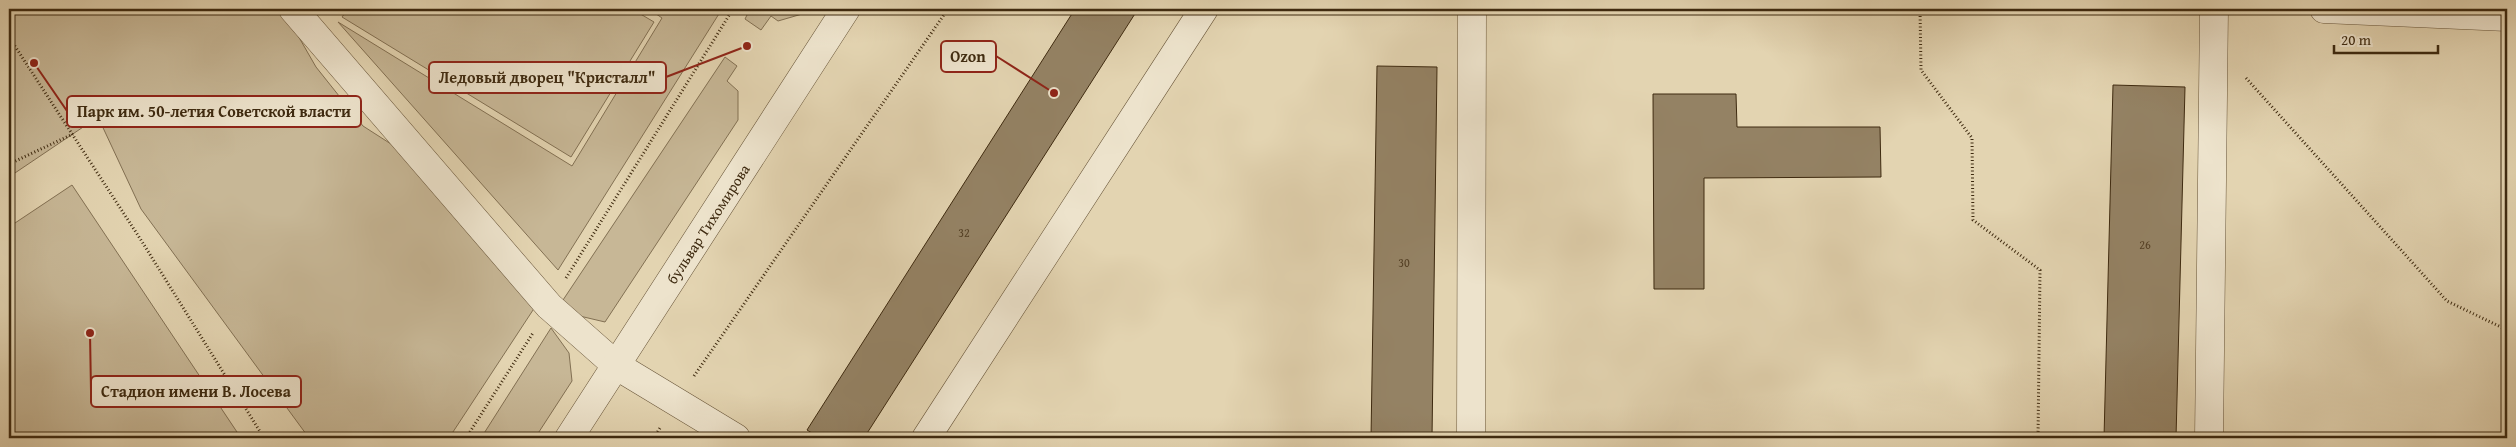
<svg xmlns="http://www.w3.org/2000/svg" width="2516" height="447" viewBox="0 0 2516 447" font-family="'Gentium Book Plus',serif">
<style>
.green{fill:#c7b796;stroke:#827053}
.building{fill:#948264;stroke:#3e2a10}
.lines{fill:none;stroke-linecap:round;stroke-linejoin:round}
.minor-casing{stroke:#675438;stroke-width:29}
.path{stroke:#3e2a10;stroke-width:3;stroke-dasharray:1 2.5;stroke-linecap:butt}
.minor{stroke:#ede3cc;stroke-width:28}
.labels{text-anchor:middle;dominant-baseline:central;stroke-width:4;stroke-linejoin:round;paint-order:stroke}
.number-label{font-size:12px;fill:#544025}
.street-label{font-size:15px;fill:#3e2a10;stroke:#ede3cc}
.leader{fill:none;stroke:#8f2418;stroke-width:2}
.callout-dot{fill:#8f2418;stroke:#ede3cc;stroke-width:2}
.callout{fill:#ede3cc;stroke:#8f2418;stroke-width:2}
.callout-label{font-size:16px;text-anchor:middle;font-weight:bold;fill:#3e2a10}
</style>
<rect width="100%" height="100%" fill="#e3d4b1"/>
<filter id="stains"><feTurbulence type="fractalNoise" baseFrequency=".004" numOctaves="4"/><feColorMatrix values="0 0 0 0 .2 0 0 0 0 .09 0 0 0 0 .02 0 0 0 .5 -.17"/></filter>
<radialGradient id="worn" r=".72"><stop offset=".6" stop-color="#630" stop-opacity="0"/><stop offset="1" stop-color="#630" stop-opacity=".3"/></radialGradient>
<g class="green">
<path d="M9,9H280L289,20L316,67L363,126L405,153L535,307L449,438H309L141,209L98,117L9,177Z"/>
<path d="M348,9H632L654,22L571,157L342,17Z"/>
<path d="M649,9H722L558,270L338,22L572,166L662,18Z"/>
<path d="M750,9H811L809,12L778,21L771,16L761,30L745,19Z"/>
<path d="M725,57L737,66L727,81L738,91V120L605,322L567,313L561,303Z"/>
<path d="M72,185L241,438H9V227Z"/>
<path d="M551,328L569,353L572,381L535,438H481Z"/>
</g>
<g class="building">
<path d="M1075,9H1138L864,438H820L807,430Z"/>
<path d="M1377,66L1437,67L1432,438H1371Z"/>
<path d="M2113,85L2185,87L2176,438H2104Z"/>
<path d="M1653,94H1736L1737,127H1880L1881,177L1704,178V289H1654Z"/>
</g>
<g class="lines">
<g class="minor-casing">
<g id="minor">
<path d="M293,9L549,306L617,366L736,438"/>
<path d="M2324,9L2507,17"/>
<path d="M569,438L846,9"/>
<path d="M926,438L1204,9"/>
<path d="M1471,438L1472,9"/>
<path d="M2209,438L2214,9"/>
</g>
</g>
<g class="path">
<path d="M1920,9L1921,70L1972,138L1973,220L2040,270L2038,438"/>
<path d="M9,37L141,240L264,438"/>
<path d="M2246,78L2447,301L2507,330"/>
<path d="M9,164L73,134"/>
<path d="M566,278L733,9"/>
<path d="M694,376L948,9"/>
<path d="M466,438L533,333"/>
<path d="M654,438L660,428"/>
</g>
<use href="#minor" class="minor"/>
</g>
<g class="labels">
<g class="number-label">
<text x="964" y="232">32</text>
<text x="2145" y="244">26</text>
<text x="1404" y="262">30</text>
</g>
<g class="street-label">
<text transform="translate(708 224) rotate(-57)">бульвар Тихомирова</text>
</g>
</g>
<path class="leader" d="M1054 93L996 56M747 46L666 77M34 63L67 111M90 333L91 391"/>
<g class="callout-dot">
<circle cx="1054" cy="93" r="5"/>
<circle cx="747" cy="46" r="5"/>
<circle cx="34" cy="63" r="5"/>
<circle cx="90" cy="333" r="5"/>
</g>
<g class="callout">
<rect x="941" y="41" width="55" height="31" rx="5"/>
<rect x="429" y="62" width="237" height="31" rx="5"/>
<rect x="67" y="96" width="294" height="31" rx="5"/>
<rect x="91" y="376" width="210" height="31" rx="5"/>
</g>
<g class="callout-label">
<text x="968" y="62">Ozon</text>
<text x="547" y="83">Ледовый дворец "Кристалл"</text>
<text x="214" y="117">Парк им. 50-летия Советской власти</text>
<text x="196" y="397">Стадион имени В. Лосева</text>
</g>
<rect width="2516" height="447" fill="none" stroke="#e3d4b1" stroke-width="30"/>
<rect x="10" y="10" width="2496" height="427" fill="none" stroke="#3e2a10" stroke-width="2.5"/>
<rect x="15" y="15" width="2486" height="417" fill="none" stroke="#3e2a10"/>
<path d="M2334 45v8h104v-8" fill="none" stroke="#3e2a10" stroke-width="2.5"/>
<text x="2341" y="45" font-size="15" fill="#3e2a10" stroke="#ede3cc" stroke-width="4" paint-order="stroke">20 m</text>
<rect width="100%" height="100%" filter="url(#stains)"/>
<rect width="100%" height="100%" fill="url(#worn)"/>
</svg>
